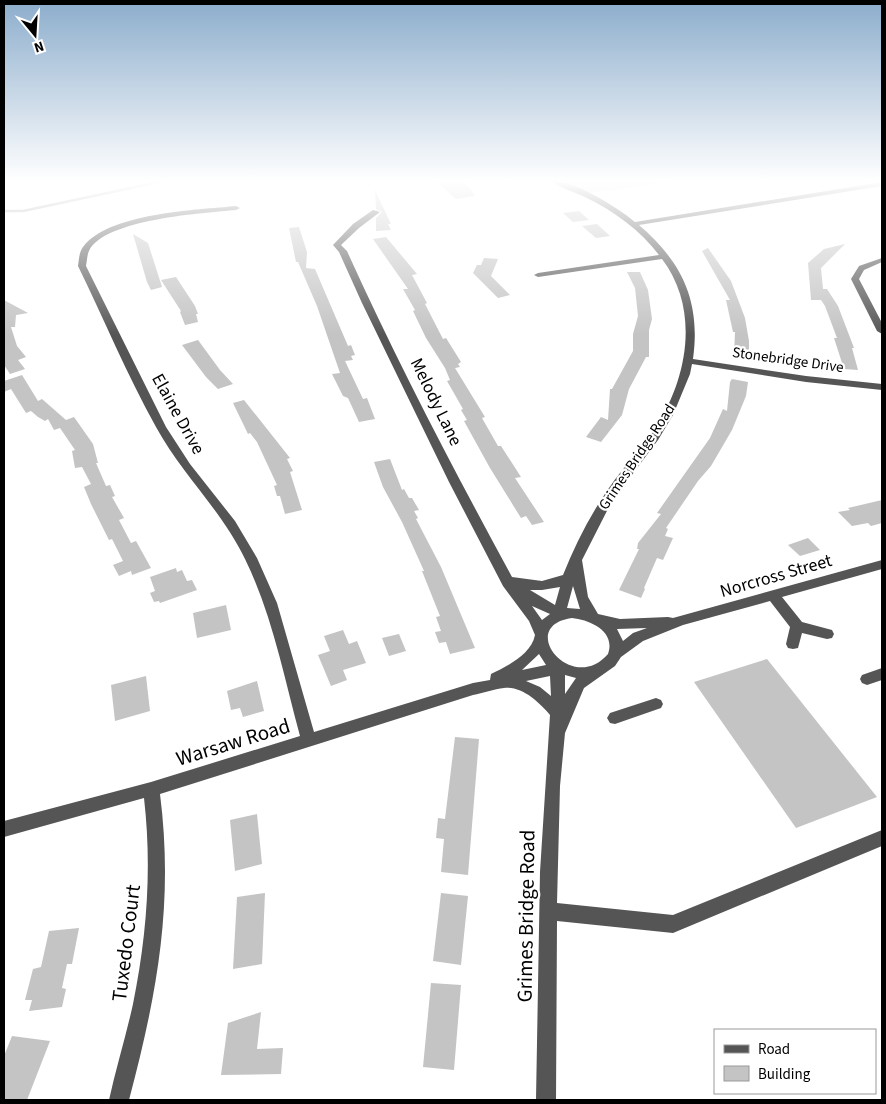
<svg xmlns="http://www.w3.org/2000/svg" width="886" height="1104" viewBox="0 0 886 1104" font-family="'Source Sans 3',sans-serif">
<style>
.green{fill:#dcdcdc}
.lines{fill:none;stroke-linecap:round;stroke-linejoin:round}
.stream{stroke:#a3a3a3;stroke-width:2.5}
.building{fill:#c4c4c4}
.minor{fill:#555;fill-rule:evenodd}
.labels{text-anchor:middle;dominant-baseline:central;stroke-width:4.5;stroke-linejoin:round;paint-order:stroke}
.far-street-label{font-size:15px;fill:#000;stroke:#fff}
.street-label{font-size:18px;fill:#000;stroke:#fff}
.near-street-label{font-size:21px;fill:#000;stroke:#fff}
</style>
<rect width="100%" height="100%" fill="#fff"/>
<path class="green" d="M566,180H684L582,194Z"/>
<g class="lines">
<path class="stream" d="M4,211H23L168,180"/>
</g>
<g class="building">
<path d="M464,180L475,196L456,199L437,182Z"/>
<path d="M375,190L391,224H388L391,230L376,231V218L382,212L376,209Z"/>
<path d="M579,211L589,220L573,222L563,213Z"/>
<path d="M597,224L610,236L596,238L582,226Z"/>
<path d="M299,227L307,252L306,268L315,269L348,346L351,345L355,355L351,356L353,360L345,361L363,399L367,398L375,419L359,422L348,398L343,396L332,374L340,373L317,306L298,262H296L289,228Z"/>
<path d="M133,234L148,243L162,287L151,290L147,282Z"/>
<path d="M386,237L417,274L412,275L427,303L425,304L443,339L446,338L461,362L458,364L460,367L455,368L485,417L482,418L498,446H501L521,477L515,478L544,522L532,525L526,516L521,518L490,468L464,421L467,420L461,410L463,409L447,381L450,380L445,368L426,338L413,311L415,310L403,289H408L373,239Z"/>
<path d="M845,244L821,268L823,289H827L838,306L854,348H852L858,370L844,369L834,338H837L825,306L821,300H811L808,263L824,249Z"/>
<path d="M708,248L731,281L745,318L749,341V357L734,355L735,332H733L726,300H730L702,251Z"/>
<path d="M484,258L498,259L491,276L510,295L498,298L473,273L477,265H481Z"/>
<path d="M627,272H640L648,290L652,319L649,330V357H646L629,389L622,415L601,442L586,437L601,417L608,420L610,389H612L633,351V334L638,316L635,288Z"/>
<path d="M176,277L195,306L198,314H196L198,322L185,325L180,312L181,311L161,280Z"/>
<path d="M4,300L28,313L16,315L15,327H11L17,346L26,357L18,360L25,369L10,374L4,365Z"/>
<path d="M198,340L220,370L233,384L218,389L206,377L182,345Z"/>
<path d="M22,375L38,401L42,399L66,420L74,417L93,444L98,463H96L106,486L110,485L115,496L112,497L124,518L119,520L131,543L136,541L151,568L132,575L131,571L119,576L113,565L123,561L112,539L109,540L91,504L84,487L91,484L82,467L75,468L72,451L75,450L60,428L54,430L48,419L45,421L38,417L31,411L26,413L11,389L4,392V381Z"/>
<path d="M732,379L748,382L746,396L732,430L711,466L698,481L666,528L668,529L665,536L673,538L663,560L657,558L644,588L645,589L641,598L619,590L639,549H637L638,543L661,514L657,513L710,438L723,409L727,411L730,382Z"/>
<path d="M244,400L290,458L287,459L293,471L290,472L302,510L285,514L280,496H277L274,486L277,485L257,442L250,433L248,434L233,403Z"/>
<path d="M390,459L402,490L404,489L409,498H412L419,510L414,511L418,518L416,519L441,567L475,648L450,654L446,642L439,643L435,632L441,631L436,617L440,616L422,571H424L402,522L383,487L374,462Z"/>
<path d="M882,500V523L871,526L868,523L852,526L838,512L850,510L848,508Z"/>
<path d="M808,538L820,550L800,556L788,545Z"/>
<path d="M176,568L177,572L182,570L187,581L192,580L197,590L160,603L159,601L154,602L150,593L155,591L150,577Z"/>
<path d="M226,605L231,630L197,638L193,613Z"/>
<path d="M343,630L349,644L357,641L366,663L343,670L347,680L331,686L318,655L330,651L324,636Z"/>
<path d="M399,634L406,651L389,656L382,638Z"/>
<path d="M767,659L877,797L796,828L694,682Z"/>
<path d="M146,676L150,711L115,721L111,685Z"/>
<path d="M257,681L264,711L243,717L240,708L231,710L227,691Z"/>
<path d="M455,737L479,739L468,875L441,872L444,839L436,838L438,818L445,819Z"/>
<path d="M257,814L262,864L235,871L230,820Z"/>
<path d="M265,893L262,964L233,969L237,897Z"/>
<path d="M441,893L468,896L461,965L433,961Z"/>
<path d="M79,928L72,964H67L62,988L66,989L62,1007L29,1011L32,1000H25L33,969L41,967L49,931Z"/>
<path d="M431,983L461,985L454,1070L423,1067Z"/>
<path d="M261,1012L257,1049L283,1048L281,1074L221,1075L228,1023Z"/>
<path d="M12,1036L50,1041L27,1100H4V1056Z"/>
</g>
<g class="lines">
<g class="minor">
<path d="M549,180C573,180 616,206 635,222L882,182V186L639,225C682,262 701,301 693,359L806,376L882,384V390L806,382L692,364L690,374L673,415L658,440L611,503L582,560L588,597L598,614L620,619L668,617L673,618L882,560V569L782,597L802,622L832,630L834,634L832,638L827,639L802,633L798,648L793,649L788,648L786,644L790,627L770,601L683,625L643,641L621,657L615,666L584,688L565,733L560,786L557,903L673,915L882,830V846L673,933L557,921L556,1100H536L540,872L550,715C539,702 522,686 504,688C494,689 483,693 473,695L160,794C174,904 157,994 129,1100H109C116,1068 126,1036 133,1004C147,935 152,868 144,798L4,837V821L151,782L300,736C284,677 272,614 245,559C222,511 181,473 156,427C127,375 104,319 78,266C79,260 79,252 83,247C108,213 196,210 236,206L240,208L236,210C204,213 104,219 89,251C87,255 87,261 86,266L166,427L190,464L235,521L257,558L277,603L314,732L473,683L490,680L491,674C507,666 531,655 535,635L529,621L503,586L449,482L362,303L339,252L333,245L353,224L373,210L380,212L359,228L341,245L347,251C397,362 454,470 512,577L542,581L563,575C575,545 590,515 609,488C623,467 642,449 656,427C688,377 700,309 662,259L538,277L534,275L538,273L659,255C641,231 614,211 587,198C575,192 559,188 549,180ZM573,586L580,609L567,608ZM560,587L555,605L530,590H542ZM532,606L550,614L542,620ZM572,618C590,620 616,631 608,654C572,696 515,626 572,618ZM647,628L633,633L623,641L617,629ZM539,654L546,665L522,670ZM565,675L576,678L565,694ZM550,676L551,696L540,687L526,681Z"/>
<path d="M882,258V262L864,270L859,279L882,323V334L877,331L851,279L859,266Z"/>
<path d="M882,668V680L867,685L862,683L860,679L862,675Z"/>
<path d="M656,698L661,700L663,704L661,708L615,724L610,723L607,718L610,713Z"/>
</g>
</g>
<linearGradient id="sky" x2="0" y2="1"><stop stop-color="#8cadcc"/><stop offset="0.54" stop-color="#fff"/><stop offset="1" stop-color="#fff" stop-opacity="0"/></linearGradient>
<rect width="886" height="335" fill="url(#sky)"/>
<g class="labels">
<g class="far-street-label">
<text transform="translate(788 360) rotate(8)">Stonebridge Drive</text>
<text transform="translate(637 457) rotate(-56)">Grimes Bridge Road</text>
</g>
<g class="street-label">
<text transform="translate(436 402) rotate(64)">Melody Lane</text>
<text transform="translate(178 414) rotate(61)">Elaine Drive</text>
<text transform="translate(776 576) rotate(-16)">Norcross Street</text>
</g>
<g class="near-street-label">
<text transform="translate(233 742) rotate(-17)">Warsaw Road</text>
<text transform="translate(526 916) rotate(-89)">Grimes Bridge Road</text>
<text transform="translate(126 943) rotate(-83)">Tuxedo Court</text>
</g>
</g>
<rect width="886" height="1104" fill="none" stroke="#000000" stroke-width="10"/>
<rect x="714" y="1029" width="162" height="65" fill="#ffffff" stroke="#999999"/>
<rect x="724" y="1045" width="25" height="8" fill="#555555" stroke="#999999"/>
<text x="758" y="1054" font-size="15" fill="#000000">Road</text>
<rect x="724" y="1066" width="25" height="15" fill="#c4c4c4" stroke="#999999"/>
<text x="758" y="1079" font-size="15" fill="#000000">Building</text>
<g transform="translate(35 35) rotate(162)" stroke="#ffffff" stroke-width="4" paint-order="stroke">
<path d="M0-4L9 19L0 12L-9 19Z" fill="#000000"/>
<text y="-8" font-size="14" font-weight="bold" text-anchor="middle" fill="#000000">N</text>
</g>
</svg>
